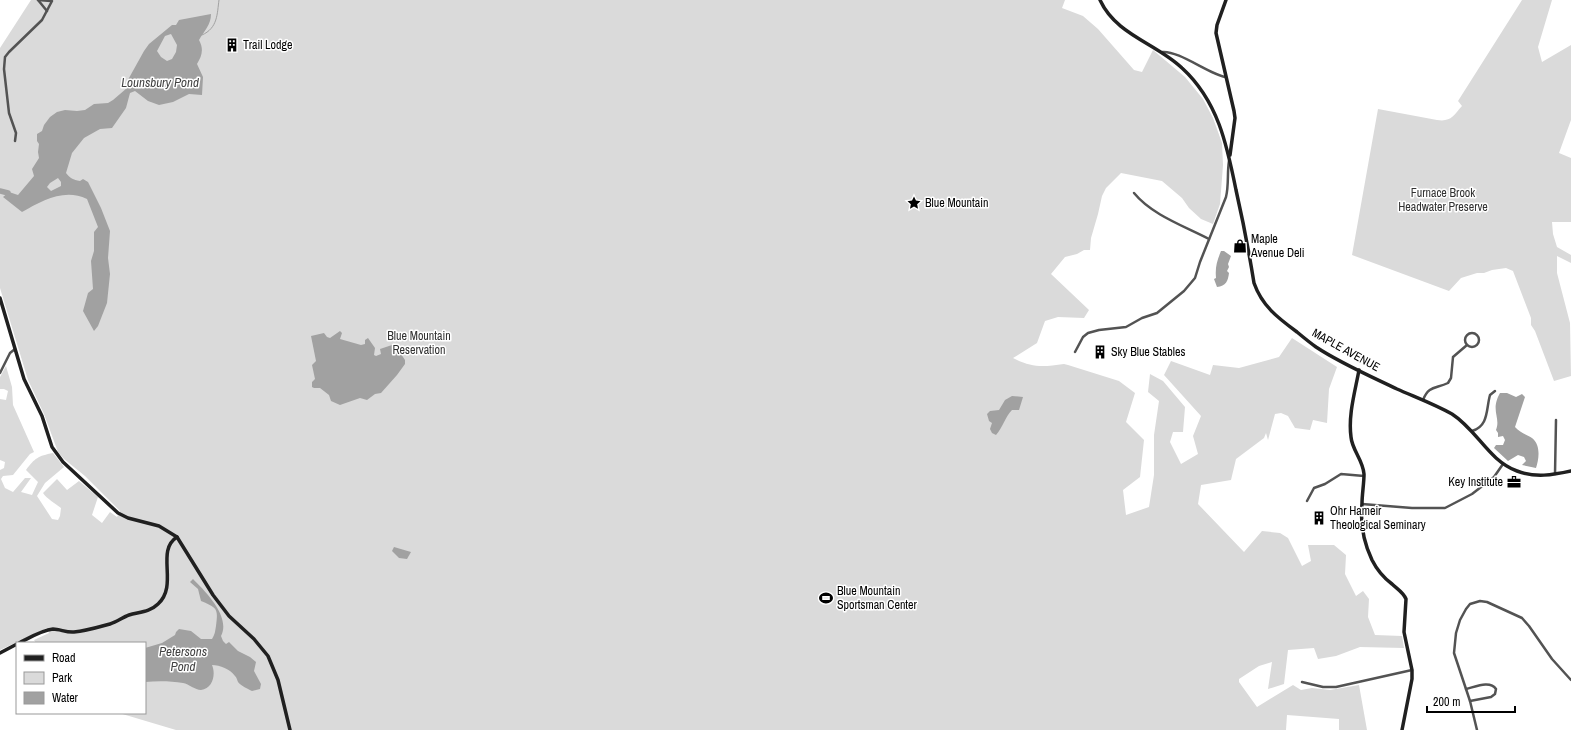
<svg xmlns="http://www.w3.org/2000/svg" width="1571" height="730" viewBox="0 0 1571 730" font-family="'Archivo Narrow',sans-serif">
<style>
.green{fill:#dadada}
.water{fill:#a1a1a1;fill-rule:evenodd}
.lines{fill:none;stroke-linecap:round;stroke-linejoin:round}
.stream{stroke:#a1a1a1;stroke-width:1}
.river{stroke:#a1a1a1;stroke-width:5.5}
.street{stroke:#535353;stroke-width:2.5}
.secondary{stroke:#202020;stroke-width:3.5}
.labels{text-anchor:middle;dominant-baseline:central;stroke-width:3;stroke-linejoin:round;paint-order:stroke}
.poi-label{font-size:12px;fill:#000;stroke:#fff;text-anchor:start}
.park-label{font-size:12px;fill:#313131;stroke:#fff}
.street-label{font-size:12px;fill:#000;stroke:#fff}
.water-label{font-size:13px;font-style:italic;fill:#424242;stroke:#fff}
</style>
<rect width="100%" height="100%" fill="#fff"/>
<g class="green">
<path d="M31,0H1065L1062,8L1083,16L1098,29L1134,70L1142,72L1153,50L1185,77L1203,99L1213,118L1222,143L1223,165L1220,204L1213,224L1201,219L1189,208L1182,198L1162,181L1121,173L1106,188L1102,196L1098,214L1091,238L1090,250H1084L1077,254L1065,257L1051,274L1089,310L1084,318L1058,317L1045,321L1037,343L1013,358C1032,368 1043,367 1064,364L1068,365L1119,381L1135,393L1126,422L1144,440L1140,477L1123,490L1126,515L1149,507L1154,475V435L1159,401L1148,392L1150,374L1163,381L1185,407L1183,432H1173L1170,442L1181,464L1198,454L1193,436L1201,416L1164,375L1171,361L1210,375L1213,365L1239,368L1279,357L1292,338L1337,367L1329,389L1327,423L1313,420L1310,430L1295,428L1288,416L1281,413L1275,414L1268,440L1266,433L1264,438L1236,459L1231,480L1201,485L1198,504L1244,552L1262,531L1280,533L1288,538L1302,566L1311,561L1308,545H1334L1346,555L1345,574L1356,596L1363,591L1369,599L1368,617L1375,635L1402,636L1404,648L1360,647L1336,656L1318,659L1314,648L1288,650L1284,684L1268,689L1272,662L1259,666L1239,679V682L1257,707L1293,685L1301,690L1312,688L1330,690L1359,685L1367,730H1339V719L1287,715L1286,730H176L119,713H145V643H36L34,640L49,633L47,628L0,650V470L4,468L5,462L0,460V399L6,400L8,391L4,389H0V377L6,366L12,387L13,405L34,452L30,454L13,475L3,476L1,479L5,488L13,492L25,478H31L21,492L32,495L38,482L26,470C35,458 38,456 53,453L64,467L45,483L37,496L52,519L58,520L60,516L61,508C55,503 47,499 43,493L57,479L67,490L79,481L98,497L92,515L102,523L110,512L117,517L120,511L85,476L64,459L58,452L44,414L28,380L0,288V48Z"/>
<path d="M1522,0H1552L1538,47L1542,62L1571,45V120L1559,153L1571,158V222H1552L1553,234L1557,247L1571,255V263L1557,256V273L1570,323L1571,376L1554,381L1535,331L1531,325V318L1513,271L1506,268L1492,270L1484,273H1477L1461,278L1449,291L1352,255L1378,109L1437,120C1451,122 1453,116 1462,106L1458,101Z"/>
</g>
<g class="water">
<path d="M211,14C211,25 204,31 199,40C204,49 202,56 197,64L203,77L202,95L189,94L173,102L159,105L148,101L135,91L130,93L126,108L112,128L100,129L84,138L72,153L66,173C70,178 73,180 80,181L83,179L88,182L101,208L110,231L108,258L110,274L107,303L98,326L94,331L83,311L88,293L93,289L91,261L94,251V232L98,227L87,199C64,188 42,201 22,212L3,197L9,192L18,195L34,176L32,169L39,158L38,152L39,144L37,141V134L42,131L44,125L50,117L57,112L65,110L77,111L85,110L94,104L108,103L113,100L127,88L129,78L144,51L149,44L172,25H176L179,20ZM171,34L177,45L176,52L172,59L167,61L161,57L157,51L165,36ZM58,178L61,182V186L51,191L47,187L50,183Z"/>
<path d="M1221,251H1224L1231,256L1228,264L1229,267L1227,271L1229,273C1228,281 1226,286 1217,287L1214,279L1216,278C1215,267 1217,261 1221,251Z"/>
<path d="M340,331L342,333L340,339L361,345L365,344V340L368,338L375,348L374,355L376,356L381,354L380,349L392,345L399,351L405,360V364L397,375L381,393L375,394L367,400L360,398L340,405L331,401L329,395L320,388H314L312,387V382L315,379L312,365L316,361L311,336L324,333L327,337L330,338Z"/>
<path d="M1500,393H1507L1516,397L1522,394L1525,397L1515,427C1520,433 1526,434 1532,438C1541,445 1539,459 1536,468L1522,465L1526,461L1524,457L1518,455L1508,461L1494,448L1496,445H1503L1505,440L1503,436L1498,437V433L1496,430C1501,417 1490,411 1500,393Z"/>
<path d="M1012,396L1023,397L1019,410H1012C1005,417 1003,427 996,435L992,433L990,429L992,423L989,421L987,414L990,411L999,410L1005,400Z"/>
<path d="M394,547L411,552L407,559L399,558L392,551Z"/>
<path d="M193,579C206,592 231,617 221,636L223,641L226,644L229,642L238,651L250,657L256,662L254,671L261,684L260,689L252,691C248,689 241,686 238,682C237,680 237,678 235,676C230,669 220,665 212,665C216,674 213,689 201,690C195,690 189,684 183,683C171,681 157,681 145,682V648L162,643L175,635L176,632L179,629L191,631L201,639H212C215,634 215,632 216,626C218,609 218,608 201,601L198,589L190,582Z"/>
</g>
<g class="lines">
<path class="stream" d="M202,35C218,28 217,14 219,0"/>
<path class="river" d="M0,191L8,193"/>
<g class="street">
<path d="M38,0L47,11"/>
<path d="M38,0L51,1"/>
<path d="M1162,52C1178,50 1209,74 1225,77"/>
<path d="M15,141L16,133L9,113L4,69L5,57L9,52L42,20L52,1"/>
<path d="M1134,193C1152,215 1184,226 1209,239"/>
<circle cx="1472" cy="340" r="7"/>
<path d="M1075,352L1083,337L1088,333L1099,330L1126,327L1142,318L1157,313L1184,291L1195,278L1200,262L1226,197C1229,185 1227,173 1229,161"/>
<path d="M0,373L10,353L15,349"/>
<path d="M1423,400C1429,385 1436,389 1448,383L1451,378L1453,357L1467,345"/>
<path d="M1472,431C1489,426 1486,409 1490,395L1495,391"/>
<path d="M1555,474L1556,420"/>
<path d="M1307,501L1314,488L1325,484L1341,474L1364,476"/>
<path d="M1362,504L1412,508H1445L1472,494L1485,484L1494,477L1503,464"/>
<path d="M1302,682L1323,687H1336L1412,670"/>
<path d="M1466,689C1475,687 1490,680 1496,689L1495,694L1491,697L1470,701"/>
<path d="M1477,730L1470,701L1454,653L1456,633L1460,620L1466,609L1470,604L1480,601L1487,602L1522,618L1529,626L1552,659L1571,680"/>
</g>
<g class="secondary">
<path d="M1100,0C1116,35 1156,43 1182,68C1218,101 1227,145 1236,190C1243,221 1249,252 1254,283C1262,306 1278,318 1297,332C1303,337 1309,342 1316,347C1340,363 1370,376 1397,389C1415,397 1434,404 1452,414C1477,430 1489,461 1517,471C1535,478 1553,475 1571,471"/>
<path d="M1226,0L1217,25L1216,33L1234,111L1235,118L1230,155"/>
<path d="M0,298L24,379L42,416L52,447L63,462L118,513L128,518L159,526L177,537L213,595L229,616L254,639L268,656L278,680L290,730"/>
<path d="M1359,370C1355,392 1348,415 1351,437C1352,450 1363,460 1364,474C1364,484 1362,494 1362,504C1360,524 1364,543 1372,560C1377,570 1384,578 1392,584C1397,589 1403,592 1406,599L1404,632L1412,670V679L1402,730"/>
<path d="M19,643C29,638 42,630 53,629C60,629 67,633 74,632C86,631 99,627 110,624C117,622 123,617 129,615C139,612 150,612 158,604C179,585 155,551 177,537"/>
<path d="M0,653L17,644"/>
</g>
</g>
<defs>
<g id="building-bare" transform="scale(1.08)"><path d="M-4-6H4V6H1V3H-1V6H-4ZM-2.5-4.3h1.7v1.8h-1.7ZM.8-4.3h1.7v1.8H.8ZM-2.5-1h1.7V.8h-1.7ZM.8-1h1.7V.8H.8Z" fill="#000" stroke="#fff" stroke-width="2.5" paint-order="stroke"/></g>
<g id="sight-bare" transform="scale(1.08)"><path d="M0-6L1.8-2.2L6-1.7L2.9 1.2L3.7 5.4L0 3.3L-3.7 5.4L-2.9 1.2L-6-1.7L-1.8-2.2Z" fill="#000" stroke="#fff" stroke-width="2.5" paint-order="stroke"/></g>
<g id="shop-bare" transform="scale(1.08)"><path d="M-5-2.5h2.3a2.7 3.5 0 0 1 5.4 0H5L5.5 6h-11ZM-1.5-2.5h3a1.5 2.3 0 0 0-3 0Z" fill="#000" stroke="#fff" stroke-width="2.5" paint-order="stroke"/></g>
<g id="office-bare" transform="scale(1.08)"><path d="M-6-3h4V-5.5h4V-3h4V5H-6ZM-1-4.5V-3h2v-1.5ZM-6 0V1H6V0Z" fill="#000" stroke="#fff" stroke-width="2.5" paint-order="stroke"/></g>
<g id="stadium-bare" transform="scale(1.08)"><path d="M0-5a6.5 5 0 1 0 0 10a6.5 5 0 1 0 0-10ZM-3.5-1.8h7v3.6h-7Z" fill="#000" stroke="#fff" stroke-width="2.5" paint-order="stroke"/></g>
</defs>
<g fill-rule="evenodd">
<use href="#building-bare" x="232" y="45"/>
<use href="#sight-bare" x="914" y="203"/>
<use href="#shop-bare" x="1240" y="246"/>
<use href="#building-bare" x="1100" y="352"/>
<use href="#office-bare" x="1514" y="482"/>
<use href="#building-bare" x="1319" y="518"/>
<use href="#stadium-bare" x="826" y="598"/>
</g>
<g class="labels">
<g class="poi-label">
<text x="243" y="45">Trail Lodge</text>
<text x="925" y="203">Blue Mountain</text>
<text x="1251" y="239">Maple<tspan x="1251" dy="14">Avenue Deli</tspan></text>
<text x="1111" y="352">Sky Blue Stables</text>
<text x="1503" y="482" text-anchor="end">Key Institute</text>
<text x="1330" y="511">Ohr Hameir<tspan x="1330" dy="14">Theological Seminary</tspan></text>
<text x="837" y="591">Blue Mountain<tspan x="837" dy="14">Sportsman Center</tspan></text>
</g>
<g class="park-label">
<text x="1443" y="193">Furnace Brook<tspan x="1443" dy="14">Headwater Preserve</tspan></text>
<text x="419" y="336">Blue Mountain<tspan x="419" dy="14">Reservation</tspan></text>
</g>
<g class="street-label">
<text transform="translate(1346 350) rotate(29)">MAPLE AVENUE</text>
</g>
<g class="water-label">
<text x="160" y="82">Lounsbury Pond</text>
<text x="183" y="651">Petersons<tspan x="183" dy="15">Pond</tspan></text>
</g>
</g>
<rect x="16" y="642" width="130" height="72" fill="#ffffff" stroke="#999999"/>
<rect x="24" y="655" width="20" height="6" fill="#202020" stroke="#999999"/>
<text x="52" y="662" font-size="12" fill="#000000">Road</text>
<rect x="24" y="672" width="20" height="12" fill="#dadada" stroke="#999999"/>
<text x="52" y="682" font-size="12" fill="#000000">Park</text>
<rect x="24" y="692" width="20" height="12" fill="#a1a1a1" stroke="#999999"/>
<text x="52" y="702" font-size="12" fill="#000000">Water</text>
<path d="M1427 706v6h88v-6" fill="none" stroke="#000000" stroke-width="2"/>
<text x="1433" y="706" font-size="12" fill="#000000" stroke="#ffffff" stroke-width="3" paint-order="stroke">200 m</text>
</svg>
